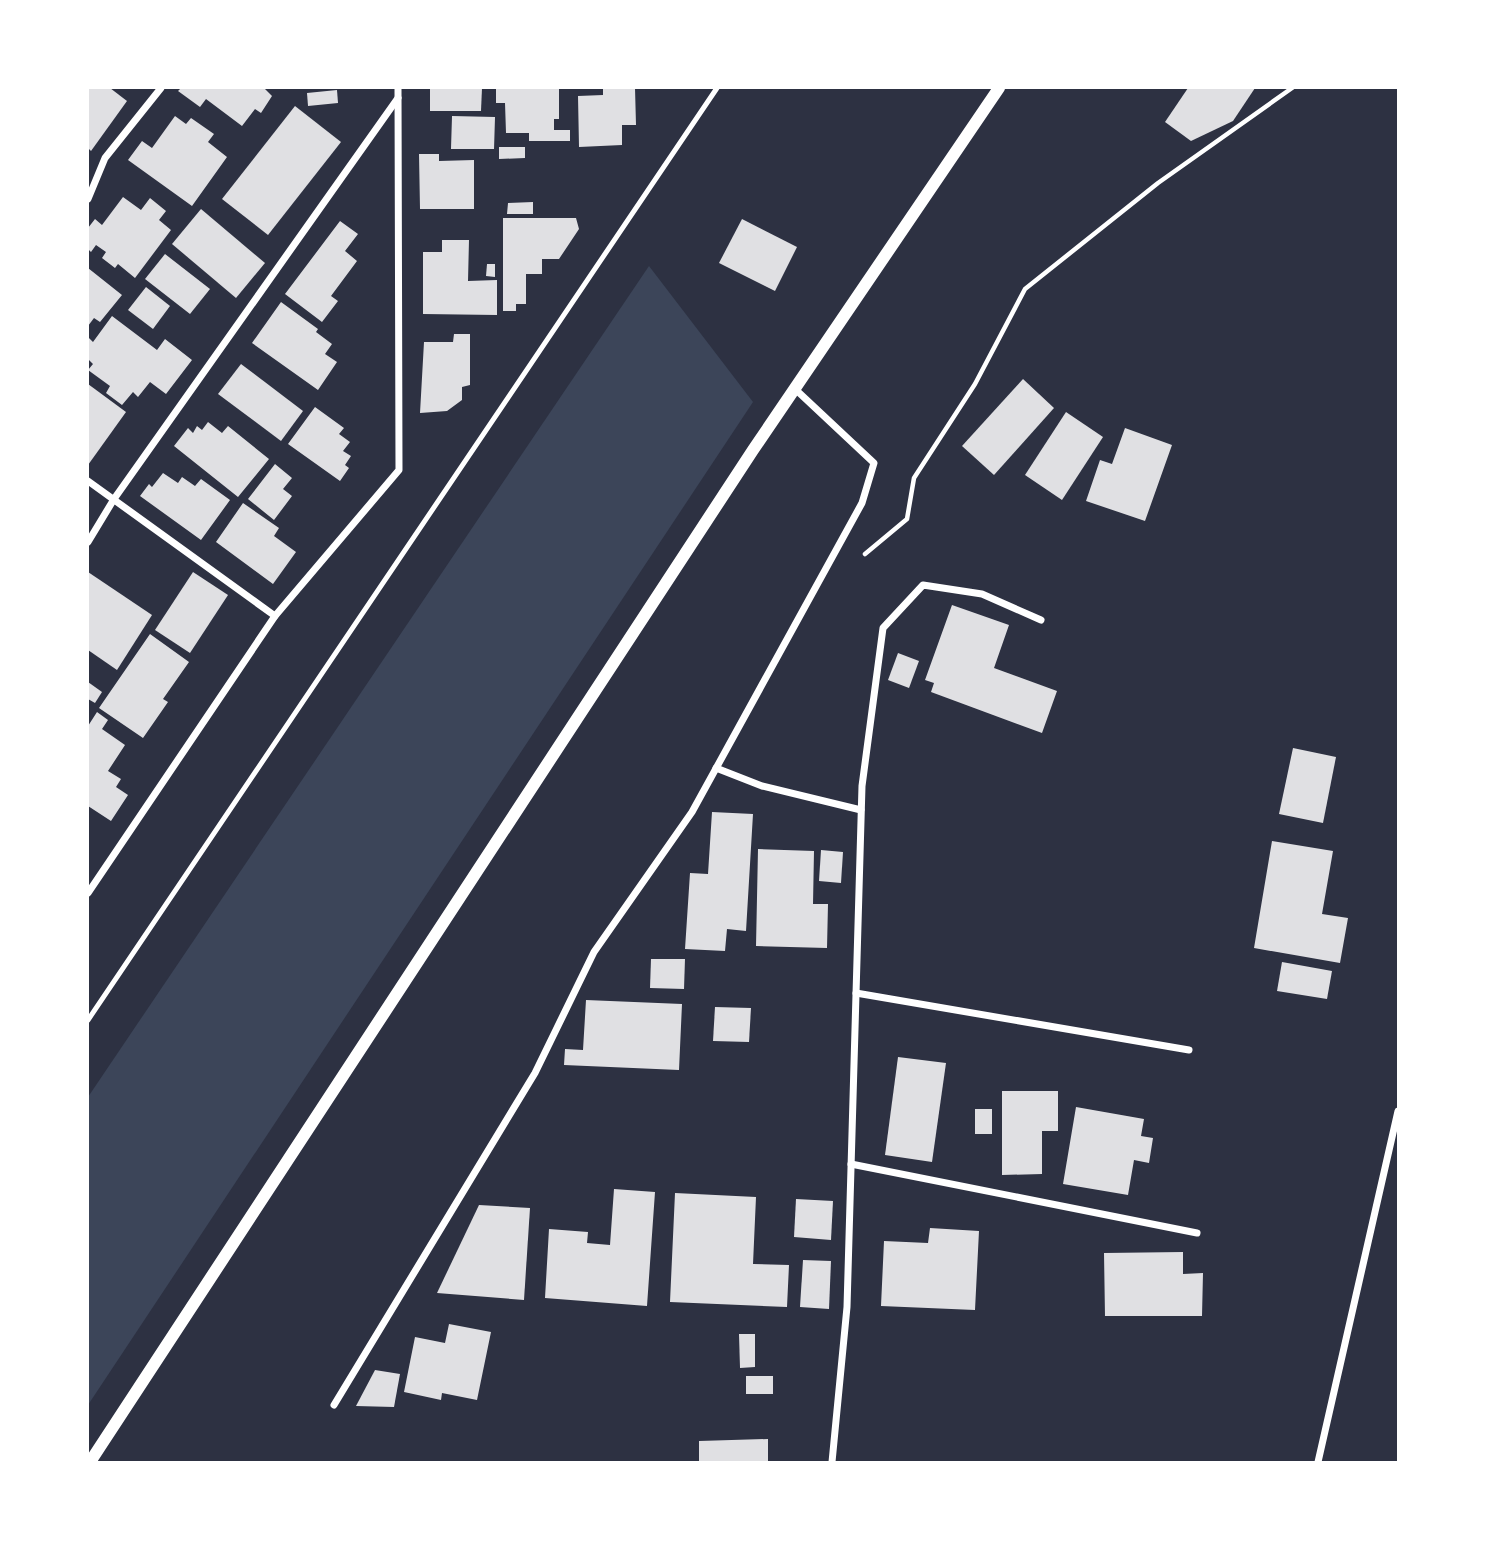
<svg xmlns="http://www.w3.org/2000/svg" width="1486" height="1550" viewBox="0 0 1486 1550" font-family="'Alegreya Sans',sans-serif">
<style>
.green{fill:#3c4559}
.building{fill:#e0e0e3}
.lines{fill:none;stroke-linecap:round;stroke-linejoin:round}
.path{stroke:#fff;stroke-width:4.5}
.service{stroke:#fff;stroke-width:5}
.minor{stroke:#fff;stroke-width:7}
.tertiary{stroke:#fff;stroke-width:12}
</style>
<rect width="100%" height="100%" fill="#2d3142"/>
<path class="green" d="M649,266L753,402L88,1405V1097Z"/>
<g class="building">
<path d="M88,88H110L127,101L91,151L88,148Z"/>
<path d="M181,88H264L272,96L261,113L255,109L242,126L206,99L200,107L178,91Z"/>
<path d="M430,88H482L481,111H430Z"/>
<path d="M496,88H559V119H554V130H570V141H529V133H506L505,103H496Z"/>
<path d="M603,88H635L636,125H622V145L579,147L578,96L603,95Z"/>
<path d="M1188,88H1255L1233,121L1191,141L1165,122Z"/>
<path d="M337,90L338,103L308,106L307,93Z"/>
<path d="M295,106L341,142L268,235L222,199Z"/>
<path d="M175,116L186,124L191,118L214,134L208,142L227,157L192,206L128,160L142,141L152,148Z"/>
<path d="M452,116L495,117L494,149H451Z"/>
<path d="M499,147H525V158L499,159Z"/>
<path d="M419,154H439V161L474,160V209H420Z"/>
<path d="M123,197L141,210L150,198L166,211L159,220L171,230L135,278L118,264L115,268L102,258L106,252L96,245L91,252L88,249V228L95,219L102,225Z"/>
<path d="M533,202V214H507L508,203Z"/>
<path d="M201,209L265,263L236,298L172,244Z"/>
<path d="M503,218H576L579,229L559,259H542V274H526V304H516V311H503Z"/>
<path d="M742,219L797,247L775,291L719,263Z"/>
<path d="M340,221L358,234L345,251L357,261L331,296L338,301L322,322L285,294Z"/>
<path d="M442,240H469L468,281L497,280V315L423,314V252H442Z"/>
<path d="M165,254L210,289L190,314L145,279Z"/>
<path d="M487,264H495V277L486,276Z"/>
<path d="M88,268L122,295L100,322L94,318L88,326Z"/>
<path d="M146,287L170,306L153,329L128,310Z"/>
<path d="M281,302L318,329L316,332L332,344L325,354L337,362L318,390L252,343Z"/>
<path d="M112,316L157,350L165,339L192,360L166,394L150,382L138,397L133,392L122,405L106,393L110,386L88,370L93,364L88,359V337L93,342Z"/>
<path d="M454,334H470V385L462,387V400L447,411L420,413L424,342H453Z"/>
<path d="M241,364L303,411L281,441L218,394Z"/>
<path d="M1023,379L1054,408L994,475L962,446Z"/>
<path d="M88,384L126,412L88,465Z"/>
<path d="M315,407L344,428L339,434L350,442L343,451L351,456L345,465L349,468L340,481L288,444Z"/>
<path d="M1066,412L1103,437L1062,500L1025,475Z"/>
<path d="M208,422L222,433L228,426L269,459L238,497L174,446L188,428L193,433L197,426L202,430Z"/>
<path d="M1125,428L1172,445L1145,521L1086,501L1100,460L1112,464Z"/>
<path d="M275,464L292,478L283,489L292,496L274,520L248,499Z"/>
<path d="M163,473L178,483L182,477L195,486L201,479L230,500L201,540L140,496L149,484L152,487Z"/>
<path d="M243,503L279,528L274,536L296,552L273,584L216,542Z"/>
<path d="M88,572L152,615L117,670L88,650Z"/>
<path d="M193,572L228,595L190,653L155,630Z"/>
<path d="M952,605L1009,625L994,668L1057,691L1042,733L931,692L934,683L925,680Z"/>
<path d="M150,634L189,662L163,699L168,702L143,738L99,708Z"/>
<path d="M898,653L919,661L909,688L888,680Z"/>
<path d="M88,682L102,692L95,703L88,699Z"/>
<path d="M97,712L108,720L102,729L125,745L108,771L121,779L116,787L128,795L111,821L88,806V726Z"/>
<path d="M1293,748L1336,757L1323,823L1279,814Z"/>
<path d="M712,812L753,814L746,931L727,929L725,951L685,949L690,873L708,874Z"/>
<path d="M1272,841L1333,851L1322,914L1348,918L1340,963L1254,948Z"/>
<path d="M758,849L814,851L813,904H828L827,948L756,946Z"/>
<path d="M821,850L843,852L841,883L819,881Z"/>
<path d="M651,959H685L684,989L650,988Z"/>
<path d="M1282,962L1332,971L1327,999L1277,991Z"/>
<path d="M586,1000L682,1004L679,1070L564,1065L565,1049L583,1050Z"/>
<path d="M715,1007L751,1008L749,1042L713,1041Z"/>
<path d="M898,1057L946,1063L932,1162L885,1155Z"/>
<path d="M1002,1091H1058V1131H1042V1174L1002,1175Z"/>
<path d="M1076,1107L1144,1119L1141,1136L1153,1138L1149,1163L1134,1160L1128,1195L1063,1184Z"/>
<rect x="975" y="1109" width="17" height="25"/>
<path d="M614,1189L655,1192L647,1306L545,1298L549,1229L588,1232L587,1243L610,1245Z"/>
<path d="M675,1193L756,1197L753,1264L789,1265L787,1307L670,1302Z"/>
<path d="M796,1199L833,1201L831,1240L794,1237Z"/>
<path d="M479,1205L530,1208L524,1300L437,1293Z"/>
<path d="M930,1228L979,1231L975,1310L881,1306L884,1241L928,1243Z"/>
<path d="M1183,1252V1274L1203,1273L1202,1316H1105L1104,1253Z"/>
<path d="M803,1260L831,1261L829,1309L800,1307Z"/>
<path d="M449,1324L491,1332L477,1400L442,1393L441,1400L404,1392L415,1337L445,1343Z"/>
<path d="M739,1334H755V1367L740,1368Z"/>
<path d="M375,1370L400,1374L394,1407L356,1406Z"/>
<rect x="746" y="1376" width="27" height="18"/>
<path d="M768,1439V1462H699V1441Z"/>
</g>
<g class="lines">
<path class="path" d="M865,554L907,519L914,478L975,384L1025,289L1158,183L1292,88"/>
<path class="service" d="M88,1020L717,88"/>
<g class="minor">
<path d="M88,199L105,158L161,88"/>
<path d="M88,481L275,616"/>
<path d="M88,542L114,499L398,98"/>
<path d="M716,768L762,786L861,810"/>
<path d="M88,893L275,616L399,470L398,88"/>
<path d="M856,993L1189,1050"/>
<path d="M851,1164L1197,1233"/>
<path d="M334,1405L535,1073L594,952L692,812L862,503L874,463L794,388"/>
<path d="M832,1462L847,1307L862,786L883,628L923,585L982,594L1041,620"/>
<path d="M1318,1462L1398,1111"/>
</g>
<path class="tertiary" d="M90,1462L753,450L999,88"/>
</g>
<rect width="1486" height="1550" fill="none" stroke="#ffffff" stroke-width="178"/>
</svg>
